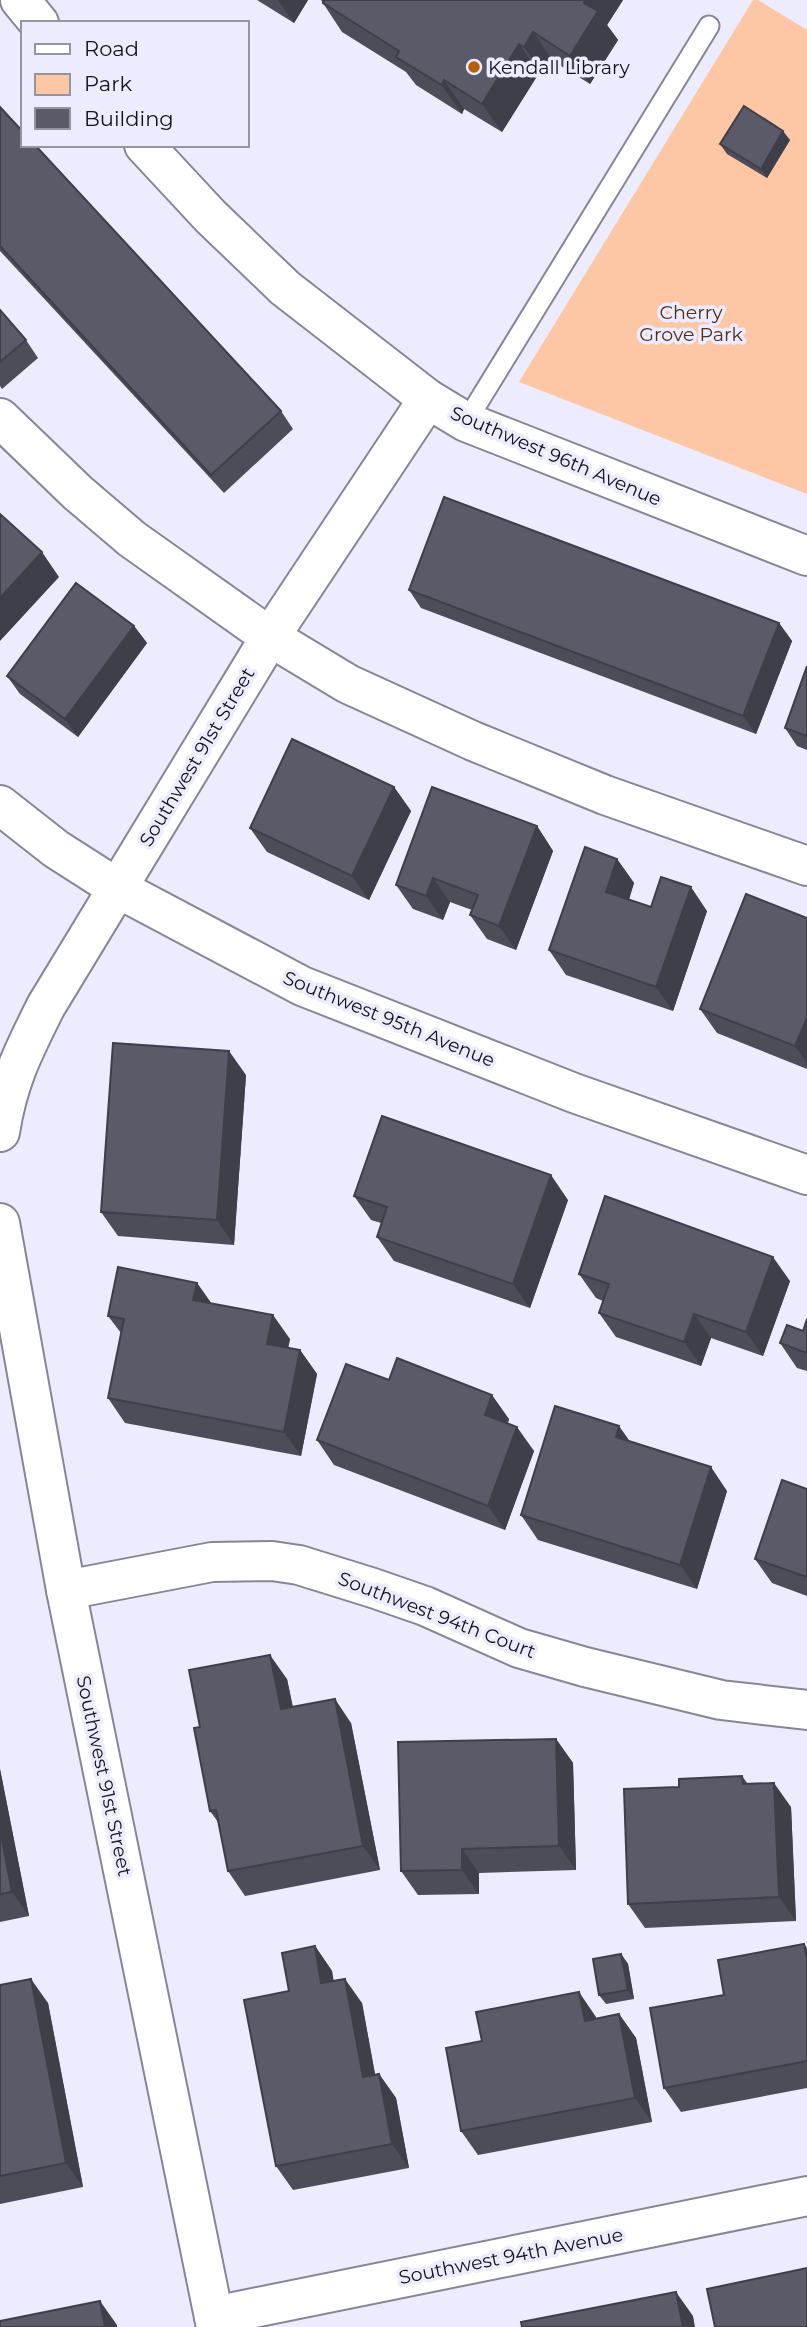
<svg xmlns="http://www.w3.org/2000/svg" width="807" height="2327" viewBox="0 0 807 2327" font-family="Montserrat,sans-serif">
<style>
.green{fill:#fdc7a5}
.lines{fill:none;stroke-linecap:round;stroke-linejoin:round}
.lane-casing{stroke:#878697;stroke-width:23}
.street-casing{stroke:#878697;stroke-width:42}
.lane{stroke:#fff;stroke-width:19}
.street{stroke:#fff;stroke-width:38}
.wall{fill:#4d4d5a}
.shaded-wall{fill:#3f3f4a}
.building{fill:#5a5a69;stroke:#3f3f4a;stroke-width:2}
.poi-dot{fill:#b95c07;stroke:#ececfe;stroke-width:2.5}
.labels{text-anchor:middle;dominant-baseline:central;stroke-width:7;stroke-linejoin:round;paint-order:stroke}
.poi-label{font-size:19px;fill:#131319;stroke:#ececfe;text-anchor:start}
.park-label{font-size:19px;fill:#522f17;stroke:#ececfe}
.street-label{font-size:19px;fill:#131319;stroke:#ececfe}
</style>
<rect width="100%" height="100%" fill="#ececfe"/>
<path class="green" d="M753,0H758L807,30V494L519,382Z"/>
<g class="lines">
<g class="lane-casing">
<path id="lane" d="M466,422L709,26"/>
</g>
<g class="street-casing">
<g id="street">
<path d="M20,0L39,23"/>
<path d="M144,145L211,217L285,288L428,399L466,422L807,556"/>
<path d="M0,418L78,493L132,539L270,637L348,684L473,741L605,795L807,866"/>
<path d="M0,805L56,849L117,888L302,986L574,1093L807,1175"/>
<path d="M0,1132C8,1081 23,1052 46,1006L270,637L428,399"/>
<path d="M0,1223L66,1590L216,2327"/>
<path d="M66,1590L212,1562L272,1561L299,1565L373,1588L425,1606L519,1648L585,1667L721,1700L807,1710"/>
<path d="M214,2316L807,2196"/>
</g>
</g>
<use href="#lane" class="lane"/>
<use href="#street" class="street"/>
</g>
<g class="wall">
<path d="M257,0H308L294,23Z"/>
<path d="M321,0H623L607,25L618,40L590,84L553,61L544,76L539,73L502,132L464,109L462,114L416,85L406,72L342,32Z"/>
<path d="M0,107L281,411L293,429L224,493L0,251Z"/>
<path d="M790,140L767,178L727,154L720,144Z"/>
<path d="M0,310L26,340L38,358L2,389L0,386Z"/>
<path d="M409,590L779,623L792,641L756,734L421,608Z"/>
<path d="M134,626L147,643L78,737L20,694L7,676Z"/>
<path d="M807,666V750L797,746L785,728Z"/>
<path d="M394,787L411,811L369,900L267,852L250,828Z"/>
<path d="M537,826L553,851L516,950L487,939L470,915L472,910L450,902L443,920L413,909L396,885Z"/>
<path d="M617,859L634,883L629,900L651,907L707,911L673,1011L566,975L549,950Z"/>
<path d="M807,918V1069L717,1033L700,1009Z"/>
<path d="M246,1075L234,1245L118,1236L101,1212Z"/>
<path d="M354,1196L568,1200L530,1308L394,1261L377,1237L381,1223L371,1220Z"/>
<path d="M579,1274L790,1281L763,1356L711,1338L701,1366L616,1337L599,1313L603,1301L596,1298Z"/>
<path d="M197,1283L211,1303L290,1339L288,1348L300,1350L317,1374L301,1456L125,1423L108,1398L121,1333L108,1316Z"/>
<path d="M807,1319V1371L797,1368L780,1343L803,1331Z"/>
<path d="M389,1380L509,1419L508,1423L534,1451L505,1530L334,1465L317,1440Z"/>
<path d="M630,1442L727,1491L697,1589L538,1540L521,1515Z"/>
<path d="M807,1489V1596L772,1583L755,1559Z"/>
<path d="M287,1679L293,1707L351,1723L380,1870L245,1896L228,1871L218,1822L210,1811L200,1727Z"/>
<path d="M556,1739L573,1763L576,1870L479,1873V1894L418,1895L401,1871Z"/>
<path d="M0,1769L29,1916L0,1922Z"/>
<path d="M742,1776L748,1784L791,1807L796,1921L645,1928L628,1904L679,1787Z"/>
<path d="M804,1944L807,1948V2088L681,2112L664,2088L724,1995Z"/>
<path d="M315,1946L332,1971L333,1981L362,2003L375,2075L379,2074L396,2098L409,2168L293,2190L276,2166L289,1991Z"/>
<path d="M621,1954L628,1964L634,1999L606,2004L599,1995Z"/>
<path d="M0,1985L48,2003L83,2187L0,2204Z"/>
<path d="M619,2014L636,2038L652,2122L478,2155L461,2131L482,2041L596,2017V2019Z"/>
</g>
<g class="shaded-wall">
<path d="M278,0H308L294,23Z"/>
<path d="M585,0H623L607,25L618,40L590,84L570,56Z"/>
<path d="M533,32L553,61L544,76L524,47Z"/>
<path d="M519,44L539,73L502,132L482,104Z"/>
<path d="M444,80L464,109L462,114L442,85Z"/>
<path d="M783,131L790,140L767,178L761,169Z"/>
<path d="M42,552L59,577L0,641V598Z"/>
<path d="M779,623L792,641L756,734L743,716Z"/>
<path d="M134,626L147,643L78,737L65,719Z"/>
<path d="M394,787L411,811L369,900L352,876Z"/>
<path d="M537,826L553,851L516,950L499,926Z"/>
<path d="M617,859L634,883L623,916L606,892Z"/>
<path d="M433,878L450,902L443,920L426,896Z"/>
<path d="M691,887L707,911L673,1011L656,987Z"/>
<path d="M807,1018V1063L795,1046Z"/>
<path d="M229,1051L246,1075L234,1245L217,1220Z"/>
<path d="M551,1175L568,1200L530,1308L513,1284Z"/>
<path d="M773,1257L790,1281L763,1356L746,1332Z"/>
<path d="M197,1283L214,1307L193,1300Z"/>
<path d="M694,1314L711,1338L701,1366L684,1342Z"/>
<path d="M273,1315L290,1339L284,1368L267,1344Z"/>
<path d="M300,1350L317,1374L301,1456L284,1432Z"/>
<path d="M492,1395L509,1419L502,1439L485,1415Z"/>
<path d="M619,1426L636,1450L616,1437Z"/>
<path d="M517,1427L534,1451L505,1530L488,1506Z"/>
<path d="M711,1467L727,1491L697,1589L680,1565Z"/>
<path d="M270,1655L287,1679L298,1734L281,1709Z"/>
<path d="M335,1699L351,1723L380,1870L363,1846Z"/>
<path d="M556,1739L573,1763L576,1870L559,1846Z"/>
<path d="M0,1769L29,1916L12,1892L0,1830Z"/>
<path d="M774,1783L791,1807L796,1921L779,1897Z"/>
<path d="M462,1849L479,1873V1894L462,1870Z"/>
<path d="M315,1946L332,1971L338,2007L321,1983Z"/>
<path d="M621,1954L628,1964L634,1999L628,1990Z"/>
<path d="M31,1979L48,2003L83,2187L66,2163Z"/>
<path d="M345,1979L362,2003L380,2101L363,2077Z"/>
<path d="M579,1992L596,2017L602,2045L585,2021Z"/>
<path d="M619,2014L636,2038L652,2122L635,2098Z"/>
<path d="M379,2074L396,2098L409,2168L392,2144Z"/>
<path d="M676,2292L693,2316L695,2327H683Z"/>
<path d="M100,2301L117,2325V2327H105Z"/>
</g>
<g class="building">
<path d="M324,0H585L584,3L598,11L570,56L533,32L524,47L519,44L482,104L444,80L442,85L396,57L399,51L323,3Z"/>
<path d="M744,106L783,131L761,169L720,144Z"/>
<path d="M0,107L23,132V145H35L281,411L211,475L0,246Z"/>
<path d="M0,310L26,340L0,362Z"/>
<path d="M444,497L779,623L743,716L409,590Z"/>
<path d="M0,514L42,552L0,598Z"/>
<path d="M76,583L134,626L65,719L7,676Z"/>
<path d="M807,666V736L785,728Z"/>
<path d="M292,739L394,787L352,876L250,828Z"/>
<path d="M432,787L537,826L499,926L470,915L478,895L433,878L426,896L396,885Z"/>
<path d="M585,847L617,859L606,892L651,907L661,877L691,887L656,987L549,950Z"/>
<path d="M746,894L807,918V1018L795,1046L700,1009Z"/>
<path d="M113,1043L229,1051L217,1220L101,1212Z"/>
<path d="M382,1116L551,1175L513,1284L377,1237L387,1207L354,1196Z"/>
<path d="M605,1196L773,1257L746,1332L694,1314L684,1342L599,1313L609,1284L579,1274Z"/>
<path d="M118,1267L197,1283L193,1300L273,1315L267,1344L300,1350L284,1432L108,1398L124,1319L108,1316Z"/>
<path d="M807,1319V1353L780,1343L787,1325L803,1331Z"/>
<path d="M397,1358L492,1395L485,1415L517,1427L488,1506L317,1440L346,1364L389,1380Z"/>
<path d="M555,1406L619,1426L616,1437L711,1467L680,1565L521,1515Z"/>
<path d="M782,1480L807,1489V1577L755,1559Z"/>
<path d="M270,1655L281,1709L335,1699L363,1846L228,1871L216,1810L210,1811L194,1728L200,1727L189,1670Z"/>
<path d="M556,1739L559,1846L462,1849V1870L401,1871L398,1742Z"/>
<path d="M742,1776L743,1784L774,1783L779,1897L628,1904L624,1789L679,1787V1779Z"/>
<path d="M0,1830L12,1892L0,1894Z"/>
<path d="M804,1944L807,1959V2061L664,2088L650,2008L724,1995L718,1960Z"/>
<path d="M315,1946L321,1983L345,1979L363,2077L379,2074L392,2144L276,2166L244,2000L289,1991L282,1953Z"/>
<path d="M621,1954L628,1990L599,1995L593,1959Z"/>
<path d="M31,1979L66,2163L0,2176V1985Z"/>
<path d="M579,1992L585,2021L619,2014L635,2098L461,2131L446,2048L482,2041L476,2012Z"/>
<path d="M807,2268V2327H715L707,2289Z"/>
<path d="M676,2292L683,2327H522L521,2322Z"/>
<path d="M100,2301L105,2327H0V2321Z"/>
</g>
<circle class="poi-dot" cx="474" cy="67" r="7"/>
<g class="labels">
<g class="poi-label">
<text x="488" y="67">Kendall Library</text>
</g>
<g class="park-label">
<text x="691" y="312">Cherry<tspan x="691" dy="22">Grove Park</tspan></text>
</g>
<g class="street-label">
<text transform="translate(556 456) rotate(23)">Southwest 96th Avenue</text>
<text transform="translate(197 757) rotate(-59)">Southwest 91st Street</text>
<text transform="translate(389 1019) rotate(22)">Southwest 95th Avenue</text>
<text transform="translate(437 1615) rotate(21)">Southwest 94th Court</text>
<text transform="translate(104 1776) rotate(78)">Southwest 91st Street</text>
<text transform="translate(511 2256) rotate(-11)">Southwest 94th Avenue</text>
</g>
</g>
<rect x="21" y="21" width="228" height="126" fill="#ececfe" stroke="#9595a2" stroke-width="2"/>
<rect x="35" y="44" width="35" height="10" fill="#ffffff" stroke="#9595a2" stroke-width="2"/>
<text x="84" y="56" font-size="21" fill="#131319">Road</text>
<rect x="35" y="74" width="35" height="21" fill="#fdc7a5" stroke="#9595a2" stroke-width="2"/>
<text x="84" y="91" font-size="21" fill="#131319">Park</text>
<rect x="35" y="108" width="35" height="21" fill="#5a5a69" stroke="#9595a2" stroke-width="2"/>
<text x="84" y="126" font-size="21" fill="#131319">Building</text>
</svg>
